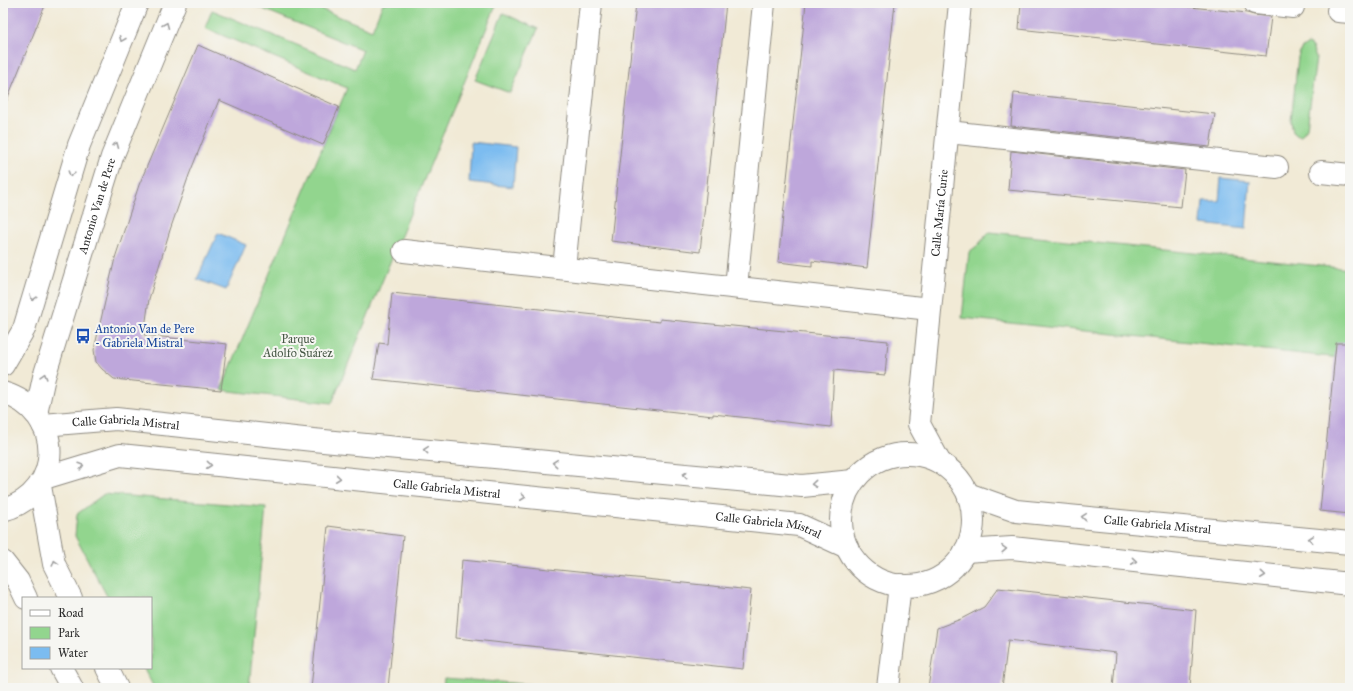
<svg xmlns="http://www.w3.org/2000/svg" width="1353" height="691" viewBox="0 0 1353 691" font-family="'IM FELL Great Primer',serif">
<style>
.green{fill:#92d58e;stroke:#5e805c}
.water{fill:#7bbcf0;stroke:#53748e}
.building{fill:#bea7db}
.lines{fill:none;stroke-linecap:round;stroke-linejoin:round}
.minor-casing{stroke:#8e8a80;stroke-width:24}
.minor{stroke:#fff;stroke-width:22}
.oneway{stroke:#a0a0a0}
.labels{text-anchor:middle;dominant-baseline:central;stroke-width:4;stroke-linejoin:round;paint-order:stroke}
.street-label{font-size:12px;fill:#2b2b2b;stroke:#f6f6f2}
.transit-label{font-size:12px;fill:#164399;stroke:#f6f6f2;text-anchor:start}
.park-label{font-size:12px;fill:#455644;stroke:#f6f6f2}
</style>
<rect width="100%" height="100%" fill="#f6f6f2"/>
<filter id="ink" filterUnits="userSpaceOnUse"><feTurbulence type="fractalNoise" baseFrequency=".025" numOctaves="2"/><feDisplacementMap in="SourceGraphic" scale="8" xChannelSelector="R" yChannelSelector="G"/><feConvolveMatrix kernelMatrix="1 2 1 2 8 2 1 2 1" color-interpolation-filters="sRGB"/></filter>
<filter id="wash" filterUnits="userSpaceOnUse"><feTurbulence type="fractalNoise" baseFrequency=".012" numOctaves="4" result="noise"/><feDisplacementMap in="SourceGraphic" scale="16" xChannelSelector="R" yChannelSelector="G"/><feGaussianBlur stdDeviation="0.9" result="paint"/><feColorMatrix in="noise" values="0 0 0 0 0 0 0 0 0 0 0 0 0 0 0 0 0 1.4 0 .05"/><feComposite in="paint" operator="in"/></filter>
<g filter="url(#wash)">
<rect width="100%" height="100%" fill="#f1ead6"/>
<g class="green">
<path d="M248,3H306L372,30L383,3H497L332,403L221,390L347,88L205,28L212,10L355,69L363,50Z"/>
<path d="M503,13L538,29L510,93L475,80Z"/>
<path d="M1308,44L1312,47L1316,58L1307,128L1301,136H1298L1293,132L1291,121L1298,57L1301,49Z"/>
<path d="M989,232L1350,269V359L962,318L969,252L978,245Z"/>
<path d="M104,494L266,507L249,688H154L144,668H151V598H108L75,536L77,514Z"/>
<path d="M444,678L579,688H443Z"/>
</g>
<g class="water">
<path d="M471,142L516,147L513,187L469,182Z"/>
<path d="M1221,178L1250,181L1246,229L1201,224L1203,201H1219Z"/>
<path d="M218,233L246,245L226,290L197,279Z"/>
</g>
<g id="blocks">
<g class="building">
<path d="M9,3H46L4,107L3,19Z"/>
<path d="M636,3H726L700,252L611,241Z"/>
<path d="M806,3H895L867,268L812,261V266L778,262Z"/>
<path d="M1021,3H1153L1247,13L1254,15L1271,17L1266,56L1019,29Z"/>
<path d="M198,45L339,107L323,145L219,100L189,175L170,230L149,299L144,335L227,344L221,390L114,379L102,369L96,362L94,350L115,258L139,185Z"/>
<path d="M1014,93L1215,114L1210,147L1011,126Z"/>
<path d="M1011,151L1185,170L1181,207L1008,190Z"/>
<path d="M392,293L660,322V319L888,341L885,375L834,370L831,427L713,414V416L373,379L379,343L387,344Z"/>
<path d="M1336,343H1350V514L1320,511Z"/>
<path d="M328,526L403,536L388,688H311Z"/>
<path d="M462,560L751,590L743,669L456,638Z"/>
<path d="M998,588L1196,610L1190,688H1113L1116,653L1008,640L1002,688H928L937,628L961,619L984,607Z"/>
</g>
</g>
</g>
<g filter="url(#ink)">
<use href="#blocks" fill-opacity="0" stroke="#8e8a80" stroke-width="1"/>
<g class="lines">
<g class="minor-casing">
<g id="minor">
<path d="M1255,3L1293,7"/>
<path d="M1338,11L1350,12"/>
<path d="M948,132L1277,167"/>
<path d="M1321,172L1350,175"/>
<path d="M404,251L930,309"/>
<path d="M564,268L591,3"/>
<path d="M736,287L764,3"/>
<path d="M3,365L24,329L79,145L137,3"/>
<path d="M3,393C65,411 65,493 3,510"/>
<path id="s1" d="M36,414L44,377L112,157L175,3"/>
<path id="s2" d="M43,425L116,419L313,440L802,486L853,481"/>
<circle cx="907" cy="520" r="66"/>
<path id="s3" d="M939,461L919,424L960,3"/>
<path id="s4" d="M44,478L120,455L799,525L847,547"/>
<path d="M40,486L54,564L71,598"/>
<path id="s5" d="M968,494L1016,511L1350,543"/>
<path d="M965,551L1012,548L1350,584"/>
<path d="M3,562L18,581L26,598"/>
<path d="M61,668L72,688"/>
<path d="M107,668L117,688"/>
<path d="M888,688L900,585"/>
</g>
</g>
<use href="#minor" class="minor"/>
</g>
<defs><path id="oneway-chevron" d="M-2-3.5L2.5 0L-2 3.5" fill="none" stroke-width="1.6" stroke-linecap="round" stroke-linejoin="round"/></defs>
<g class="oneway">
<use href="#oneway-chevron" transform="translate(166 25) rotate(-68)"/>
<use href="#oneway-chevron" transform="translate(122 39) rotate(112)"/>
<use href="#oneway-chevron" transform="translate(116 145) rotate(-68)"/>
<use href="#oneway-chevron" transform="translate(71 174) rotate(107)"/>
<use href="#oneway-chevron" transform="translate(33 298) rotate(106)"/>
<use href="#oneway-chevron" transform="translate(44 376) rotate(-74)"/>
<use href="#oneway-chevron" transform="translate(426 450) rotate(-175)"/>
<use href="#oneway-chevron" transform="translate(555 463) rotate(-175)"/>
<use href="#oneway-chevron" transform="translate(209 465) rotate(6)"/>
<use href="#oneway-chevron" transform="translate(81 466) rotate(-17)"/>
<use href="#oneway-chevron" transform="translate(685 475) rotate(-175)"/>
<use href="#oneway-chevron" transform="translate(338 478) rotate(6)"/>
<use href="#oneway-chevron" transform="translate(814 484) rotate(175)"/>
<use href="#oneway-chevron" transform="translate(523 497) rotate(6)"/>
<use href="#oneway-chevron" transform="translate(1084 517) rotate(-175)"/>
<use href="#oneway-chevron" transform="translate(1311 539) rotate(-174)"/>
<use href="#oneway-chevron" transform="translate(1004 549) rotate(-3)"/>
<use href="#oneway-chevron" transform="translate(1134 561) rotate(6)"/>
<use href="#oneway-chevron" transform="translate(55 563) rotate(-107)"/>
<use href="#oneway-chevron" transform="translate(1263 575) rotate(6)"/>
</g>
</g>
<defs>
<g id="bus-bare" transform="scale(1.2)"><path d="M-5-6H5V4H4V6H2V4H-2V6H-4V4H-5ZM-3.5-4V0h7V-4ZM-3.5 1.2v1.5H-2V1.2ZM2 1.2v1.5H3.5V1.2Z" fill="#1a4fb4" stroke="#f6f6f2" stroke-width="2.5" paint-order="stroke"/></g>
</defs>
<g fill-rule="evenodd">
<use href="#bus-bare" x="83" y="336"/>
</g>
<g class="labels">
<g class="street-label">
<text stroke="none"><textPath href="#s1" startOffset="217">Antonio Van de Pere</textPath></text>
<text stroke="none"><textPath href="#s3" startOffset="254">Calle María Curie</textPath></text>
<text stroke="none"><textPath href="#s2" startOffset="83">Calle Gabriela Mistral</textPath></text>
<text stroke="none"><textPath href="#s4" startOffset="408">Calle Gabriela Mistral</textPath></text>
<text stroke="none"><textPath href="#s5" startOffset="193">Calle Gabriela Mistral</textPath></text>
<text stroke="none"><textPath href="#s4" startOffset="732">Calle Gabriela Mistral</textPath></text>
</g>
<g class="transit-label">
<text x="95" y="329">Antonio Van de Pere<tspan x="95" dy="14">- Gabriela Mistral</tspan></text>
</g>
<g class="park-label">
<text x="298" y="339">Parque<tspan x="298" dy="14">Adolfo Suárez</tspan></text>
</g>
</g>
<rect width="1353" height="691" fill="none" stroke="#f6f6f2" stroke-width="16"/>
<rect x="22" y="597" width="130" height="72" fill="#f6f6f2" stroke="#a5a5a2"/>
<rect x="30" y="610" width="20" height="6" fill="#ffffff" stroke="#a5a5a2"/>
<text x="58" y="617" font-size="12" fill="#2b2b2b">Road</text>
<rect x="30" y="627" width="20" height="12" fill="#92d58e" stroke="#a5a5a2"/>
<text x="58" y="637" font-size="12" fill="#2b2b2b">Park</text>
<rect x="30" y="647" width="20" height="12" fill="#7bbcf0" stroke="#a5a5a2"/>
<text x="58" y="657" font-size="12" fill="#2b2b2b">Water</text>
</svg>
